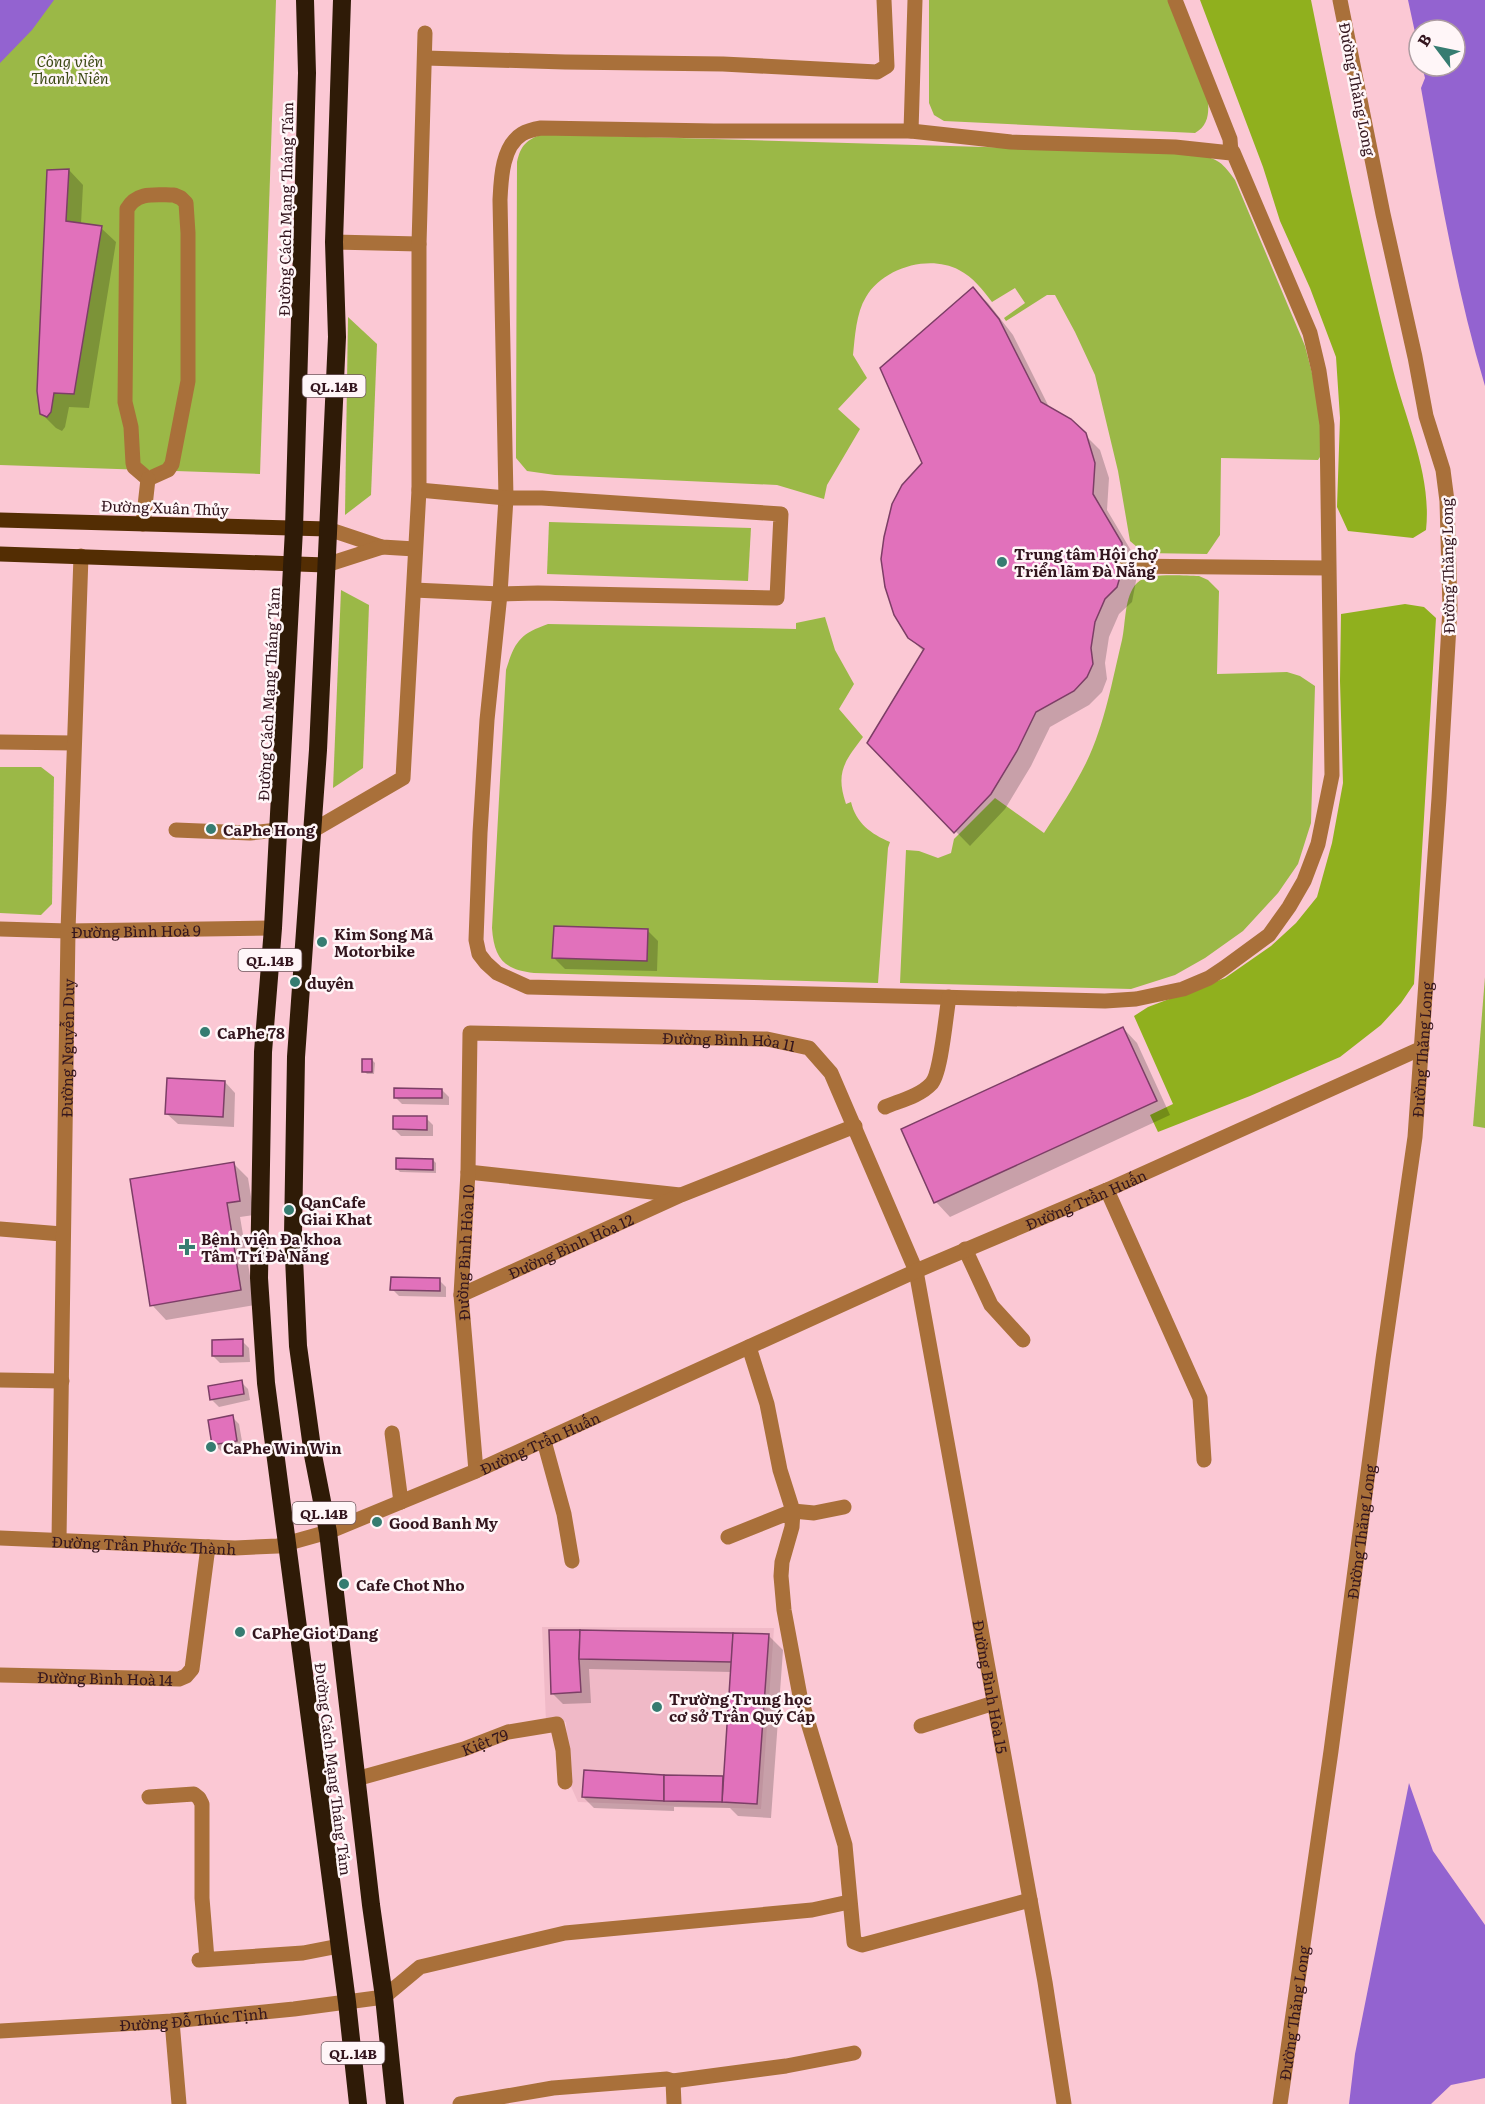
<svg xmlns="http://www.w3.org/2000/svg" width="1485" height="2104" viewBox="0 0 1485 2104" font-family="Literata,serif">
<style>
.built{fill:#f0b9c7}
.green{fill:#9bb847}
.forest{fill:#90b01e}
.water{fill:#9363d0}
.shadow{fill:#0003}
.building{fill:#e171bb;stroke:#7c3e66;stroke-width:1.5}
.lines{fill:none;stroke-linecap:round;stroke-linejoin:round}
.minor{stroke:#a9703a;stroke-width:15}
.major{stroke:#532d03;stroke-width:15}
.highway{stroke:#2f1b07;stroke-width:18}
.poi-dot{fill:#367c71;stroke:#fff6f8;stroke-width:2}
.labels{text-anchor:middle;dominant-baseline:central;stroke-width:5;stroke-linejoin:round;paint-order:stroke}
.shield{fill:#fff6f8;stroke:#70585f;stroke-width:1.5}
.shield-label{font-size:14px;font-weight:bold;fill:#33151e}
.park-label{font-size:15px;font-style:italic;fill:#3d4a15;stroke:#fff6f8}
.street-label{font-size:15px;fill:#33151e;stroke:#fff6f8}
.poi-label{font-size:15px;font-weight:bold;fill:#33151e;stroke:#fff6f8;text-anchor:start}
</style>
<rect width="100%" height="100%" fill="#fbc8d4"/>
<path class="built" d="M542,1627L774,1628L761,1809L578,1802L569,1782L566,1722H546Z"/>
<g class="green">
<path d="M0,0H276L260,474L0,465Z"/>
<path d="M929,0H1168L1208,100C1209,114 1208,126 1195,133L944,121L934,115L929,103Z"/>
<path d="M543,134L1192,153C1217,159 1220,159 1235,180L1305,346L1320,404V457L1318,460L1221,458L1220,535L1207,554L1144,553L1130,541L1118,471L1095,375L1075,332L1055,295H1047L1006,321L1004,318L1025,303L1015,288L992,302C983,290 973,277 959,270C929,254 883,268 866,297C856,313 855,337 853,355L867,378L838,409L860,429L827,485L824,499L777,485L555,475L527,471L516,458V449L517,162C521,145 526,140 543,134Z"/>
<path d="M348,317L377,344L371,495L345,515Z"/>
<path d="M549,522L751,528L748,581L547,574Z"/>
<path d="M1199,576L1208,580L1219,591L1217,674L1287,672L1300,676L1315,686L1311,823L1298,864L1278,893L1243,931L1205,958L1175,975L1131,989L900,983L906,850L919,851L938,858L951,853L954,839L995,798L1044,833C1059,810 1074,787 1086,763C1105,724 1112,681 1122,640C1126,623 1124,596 1137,583C1148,572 1183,576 1199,576Z"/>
<path d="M341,590L369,605L363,768L333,788Z"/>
<path d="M825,617L835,650L854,684L839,709L863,737C845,761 835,772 846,804L851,802C856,823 871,834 890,842L888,848L878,983L534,973C503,970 494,957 492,928L506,670C515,641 520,634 548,624L796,629V623Z"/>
<path d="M0,767H41L54,777L52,904L41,915L0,913Z"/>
<path d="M1485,977V1128L1473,1126Z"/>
</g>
<g class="forest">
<path d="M1200,0H1311C1336,124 1362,248 1393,370C1406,422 1432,475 1426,530L1413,538L1348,531L1337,507L1340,418L1336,357L1310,288L1280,221L1263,167Z"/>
<path d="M1405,604L1424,607L1436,618L1414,984L1401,1003L1381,1025L1340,1057L1250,1096L1158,1132L1150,1115L1173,1104L1134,1016L1148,1007L1225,978L1271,946L1296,923L1317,897L1332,843L1343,783L1340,681L1341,614Z"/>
</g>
<g class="water">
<path d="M0,0H54L32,30L0,63Z"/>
<path d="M1408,0H1485V386C1456,289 1439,188 1421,88L1425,78L1422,66H1455V30H1419V51Z"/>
<path d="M1409,1783L1433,1851L1485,1925V2078L1451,2085L1431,2104H1349L1355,2054Z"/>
</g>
<g class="shadow">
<path d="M69,170L83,185L81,224L101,228L116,242L89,408L69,407L65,427L62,431L56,428L41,413Z"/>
<path d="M973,289L988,303L1013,335L1050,409L1070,420L1100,450L1109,478L1107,510L1136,559V581L1132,602L1119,614L1109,637L1105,663L1107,679L1102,692L1089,705L1050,727L1031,766L1005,809L970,846L869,743L924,652L909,637L923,463Z"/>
<path d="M647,930L658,941L657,971L565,969L554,958Z"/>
<path d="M1123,1028L1137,1043L1170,1115L950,1217L936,1202Z"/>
<path d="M372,1060L375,1063L374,1074H367L364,1071Z"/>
<path d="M225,1082L235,1093L234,1127L178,1124L167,1114Z"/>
<path d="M442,1090L449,1097V1105L402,1104L395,1097Z"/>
<path d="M426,1118L433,1125V1136H401L394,1129Z"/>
<path d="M433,1160L436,1163V1173L400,1172L397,1169Z"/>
<path d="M233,1163L248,1178L254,1215L240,1217L255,1305L166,1320L152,1305Z"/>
<path d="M439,1280L446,1287V1297L399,1296L392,1289Z"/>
<path d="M242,1341L249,1348L250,1362L220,1363L213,1356Z"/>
<path d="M241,1382L248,1389L250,1400L219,1407L212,1400Z"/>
<path d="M232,1417L239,1424L243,1447L221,1451L214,1444Z"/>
<path d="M550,1632L769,1636L783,1650L771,1818L738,1816L730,1808L674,1807V1811L594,1808L583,1797L723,1778L725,1780L732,1672L589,1669L591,1703L563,1704L552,1693Z"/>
</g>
<g class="building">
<path d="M69,169L66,221L102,226L74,394L54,393L51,412L47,417L40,414L37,391L47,170Z"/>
<path d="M973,287L999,319L1041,402L1071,419L1086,433L1095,463L1093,494L1122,543L1123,567L1117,587L1105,599L1095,622L1091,648L1093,664L1087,677L1074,691L1036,712L1017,751L991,794L954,833L867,743L924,649L908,638L894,615L885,587L881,559L884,537L892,504L902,485L922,463L880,368Z"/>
<path d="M554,926L648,929L647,961L552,958Z"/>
<path d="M1123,1027L1157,1101L934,1203L901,1129Z"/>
<rect x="362" y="1059" width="10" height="13"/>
<path d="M167,1078L225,1081L223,1117L165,1114Z"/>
<path d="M394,1088L442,1089V1098H394Z"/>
<path d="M393,1116H427V1130L393,1129Z"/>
<path d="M396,1158L433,1159V1170L396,1169Z"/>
<path d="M234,1162L240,1201L227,1203L241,1290L150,1306L130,1179Z"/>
<path d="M391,1277L440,1278V1291L390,1290Z"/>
<path d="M243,1339V1356H212V1340Z"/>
<path d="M242,1380L244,1394L210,1400L208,1386Z"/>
<path d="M233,1415L237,1441L212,1445L208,1420Z"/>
<path d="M549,1630H580L579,1659L581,1692L551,1694Z"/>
<path d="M580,1630L733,1633L732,1662L579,1659Z"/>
<path d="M733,1633L769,1634L757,1804L722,1802Z"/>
<path d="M584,1770L664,1775V1801L582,1797Z"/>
<path d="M664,1775L723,1776L722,1802L664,1801Z"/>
</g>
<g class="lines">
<g class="minor">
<path d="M1175,0L1230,139L1231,153L1175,147L1011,142L911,131H714L541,128C535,129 527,131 522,134C502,146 501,179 500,200L506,498L500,594L487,720L480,833L476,940L479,954L486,963L497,973L528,987L1105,1001L1136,999L1183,989L1209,978L1224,968L1269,935L1289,907L1304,881L1318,844L1332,775L1327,425L1319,371L1310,333L1233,152L1231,153"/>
<path d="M425,58L565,62L723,64L877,72L887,66L884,0"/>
<path d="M911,131L915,0"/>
<path d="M174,195L181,198L186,203L188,233V381L172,464L168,470L148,479L134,467L133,463L131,427L125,402L127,209C137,191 156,195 174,195Z"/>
<path d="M334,242L419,244"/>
<path d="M143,524L148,479"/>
<path d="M328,529L382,547L415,549"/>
<path d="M326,565L382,547"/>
<path d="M1122,566L1328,568"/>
<path d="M414,590L500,594L538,593L777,598L781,514L542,498H506L419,490"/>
<path d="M0,742L73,743"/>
<path d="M176,830L250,833L278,830"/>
<path d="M312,831L403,778L419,490V244L425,33"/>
<path id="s1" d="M0,929L68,931L273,928"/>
<path d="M885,1107C899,1101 920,1096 931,1084C941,1075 946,1013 949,997"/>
<path d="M468,1172L680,1195"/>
<path d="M1107,1190L1200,1398L1204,1460"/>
<path d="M0,1229L62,1234"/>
<path d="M965,1249L991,1305L1023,1340"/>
<path id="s2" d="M461,1295L681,1195L855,1126"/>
<path d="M749,1347L767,1404L780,1470L793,1511L814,1513L844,1507"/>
<path d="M0,1380L62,1381"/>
<path d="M392,1433L401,1502"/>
<path d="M544,1441L564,1514L572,1561"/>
<path id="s3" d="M476,1471L461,1295L468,1172L470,1033L767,1039L809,1048L831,1073L916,1271L1045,1982L1064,2104"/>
<path d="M728,1537L793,1511L792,1527L782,1562L781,1576L784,1610L800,1696L845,1845L854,1942L862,1945L1030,1900"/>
<path id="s4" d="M0,1538L235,1548L278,1546L328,1532L476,1471L916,1271L1107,1190L1422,1048"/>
<path id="s5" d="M59,1540L68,931L81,556"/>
<path id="s6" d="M0,1675L179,1679L186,1676L192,1669L208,1547"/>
<path d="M921,1726L994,1703"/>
<path id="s7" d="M356,1779L464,1749L508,1732L557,1724L563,1750L565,1782"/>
<path d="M149,1797L194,1794L199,1798L202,1804V1898L207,1959"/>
<path d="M199,1960L303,1953L339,1946"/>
<path d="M172,2021L179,2104"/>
<path id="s8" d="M0,2031L172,2021L294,2009L384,1997L420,1967L565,1933L812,1910L849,1902"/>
<path d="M673,2081L786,2066L854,2053"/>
<path d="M460,2104L553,2088L667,2079L673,2081L674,2104"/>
<path id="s9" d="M1280,2104L1331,1751L1383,1359L1415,1137L1439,798L1450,608L1447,501L1443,470L1426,416L1415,357L1383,214L1340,0"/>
</g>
<g class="major">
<path d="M0,520L328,529"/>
<path d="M0,554L326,565"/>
</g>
<g class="highway">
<path d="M305,0L307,73L294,529L273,928L263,1052L259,1278L266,1383L347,2002L358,2104"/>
<path d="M342,0L334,242L337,337L318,750L296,1057L293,1235L298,1346L313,1455L328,1532L371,1905L384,1997L395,2104"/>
</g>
</g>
<g class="poi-dot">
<circle cx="1002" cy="562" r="6"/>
<circle cx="211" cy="829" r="6"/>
<circle cx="322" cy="942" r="6"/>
<circle cx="295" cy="982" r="6"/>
<circle cx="205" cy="1032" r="6"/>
<circle cx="289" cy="1210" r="6"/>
<path d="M184 1238h6v6h6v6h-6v6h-6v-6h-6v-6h6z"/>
<circle cx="211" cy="1447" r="6"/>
<circle cx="377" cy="1522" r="6"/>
<circle cx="344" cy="1584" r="6"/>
<circle cx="240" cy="1632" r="6"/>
<circle cx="657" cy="1707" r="6"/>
</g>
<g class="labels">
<g class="shield">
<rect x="302.5" y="375" width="63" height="22" rx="4.5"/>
<rect x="238.5" y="949" width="63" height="22" rx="4.5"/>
<rect x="292.5" y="1502" width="63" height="22" rx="4.5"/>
<rect x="321.5" y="2042" width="63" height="22" rx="4.5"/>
</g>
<g class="shield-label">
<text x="334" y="386">QL.14B</text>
<text x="270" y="960">QL.14B</text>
<text x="324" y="1513">QL.14B</text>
<text x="353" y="2053">QL.14B</text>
</g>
<g class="park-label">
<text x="70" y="60">Công viên<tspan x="70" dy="17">Thanh Niên</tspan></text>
</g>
<g class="street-label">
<text transform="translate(1358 89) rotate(79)">Đường Thăng Long</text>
<text transform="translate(285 209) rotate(-89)">Đường Cách Mạng Tháng Tám</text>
<text transform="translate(165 507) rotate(2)">Đường Xuân Thủy</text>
<text transform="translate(1447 566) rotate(-91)">Đường Thăng Long</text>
<text transform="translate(268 694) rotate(-87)">Đường Cách Mạng Tháng Tám</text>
<text stroke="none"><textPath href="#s1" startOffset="136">Đường Bình Hoà 9</textPath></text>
<text stroke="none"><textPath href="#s3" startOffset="698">Đường Bình Hòa 11</textPath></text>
<text stroke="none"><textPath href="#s5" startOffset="492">Đường Nguyễn Duy</textPath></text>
<text stroke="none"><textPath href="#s9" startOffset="1064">Đường Thăng Long</textPath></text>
<text stroke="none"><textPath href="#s4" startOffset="1158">Đường Trần Huấn</textPath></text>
<text stroke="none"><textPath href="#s2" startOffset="120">Đường Bình Hòa 12</textPath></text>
<text stroke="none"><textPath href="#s3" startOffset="219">Đường Bình Hòa 10</textPath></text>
<text stroke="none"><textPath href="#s4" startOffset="560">Đường Trần Huấn</textPath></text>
<text stroke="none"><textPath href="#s9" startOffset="578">Đường Thăng Long</textPath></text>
<text stroke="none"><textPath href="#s4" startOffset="144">Đường Trần Phước Thành</textPath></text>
<text stroke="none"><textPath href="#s6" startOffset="105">Đường Bình Hoà 14</textPath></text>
<text stroke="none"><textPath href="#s3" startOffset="1450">Đường Bình Hòa 15</textPath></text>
<text stroke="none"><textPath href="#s7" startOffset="134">Kiệt 79</textPath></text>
<text transform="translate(334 1769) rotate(83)">Đường Cách Mạng Tháng Tám</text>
<text stroke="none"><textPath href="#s9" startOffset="92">Đường Thăng Long</textPath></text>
<text stroke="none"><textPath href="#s8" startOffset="194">Đường Đỗ Thúc Tịnh</textPath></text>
</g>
<g class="poi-label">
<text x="1014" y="553">Trung tâm Hội chợ<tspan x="1014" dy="17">Triển lãm Đà Nẵng</tspan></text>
<text x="223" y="829">CaPhe Hong</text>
<text x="334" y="933">Kim Song Mã<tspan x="334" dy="17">Motorbike</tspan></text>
<text x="307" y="982">duyên</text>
<text x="217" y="1032">CaPhe 78</text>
<text x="301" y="1201">QanCafe<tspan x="301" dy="17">Giai Khat</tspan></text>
<text x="201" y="1238">Bệnh viện Đa khoa<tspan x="201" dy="17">Tâm Trí Đà Nẵng</tspan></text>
<text x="223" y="1447">CaPhe Win Win</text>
<text x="389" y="1522">Good Banh My</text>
<text x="356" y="1584">Cafe Chot Nho</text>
<text x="252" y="1632">CaPhe Giot Dang</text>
<text x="669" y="1698">Trường Trung học<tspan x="669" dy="17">cơ sở Trần Quý Cáp</tspan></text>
</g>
</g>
<g transform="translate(1437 48) rotate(302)"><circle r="28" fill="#fff6f8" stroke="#ad9ca1" stroke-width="1.5"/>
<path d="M0-4.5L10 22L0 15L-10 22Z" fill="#367c71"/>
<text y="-9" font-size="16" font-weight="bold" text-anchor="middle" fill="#33151e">B</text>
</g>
</svg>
